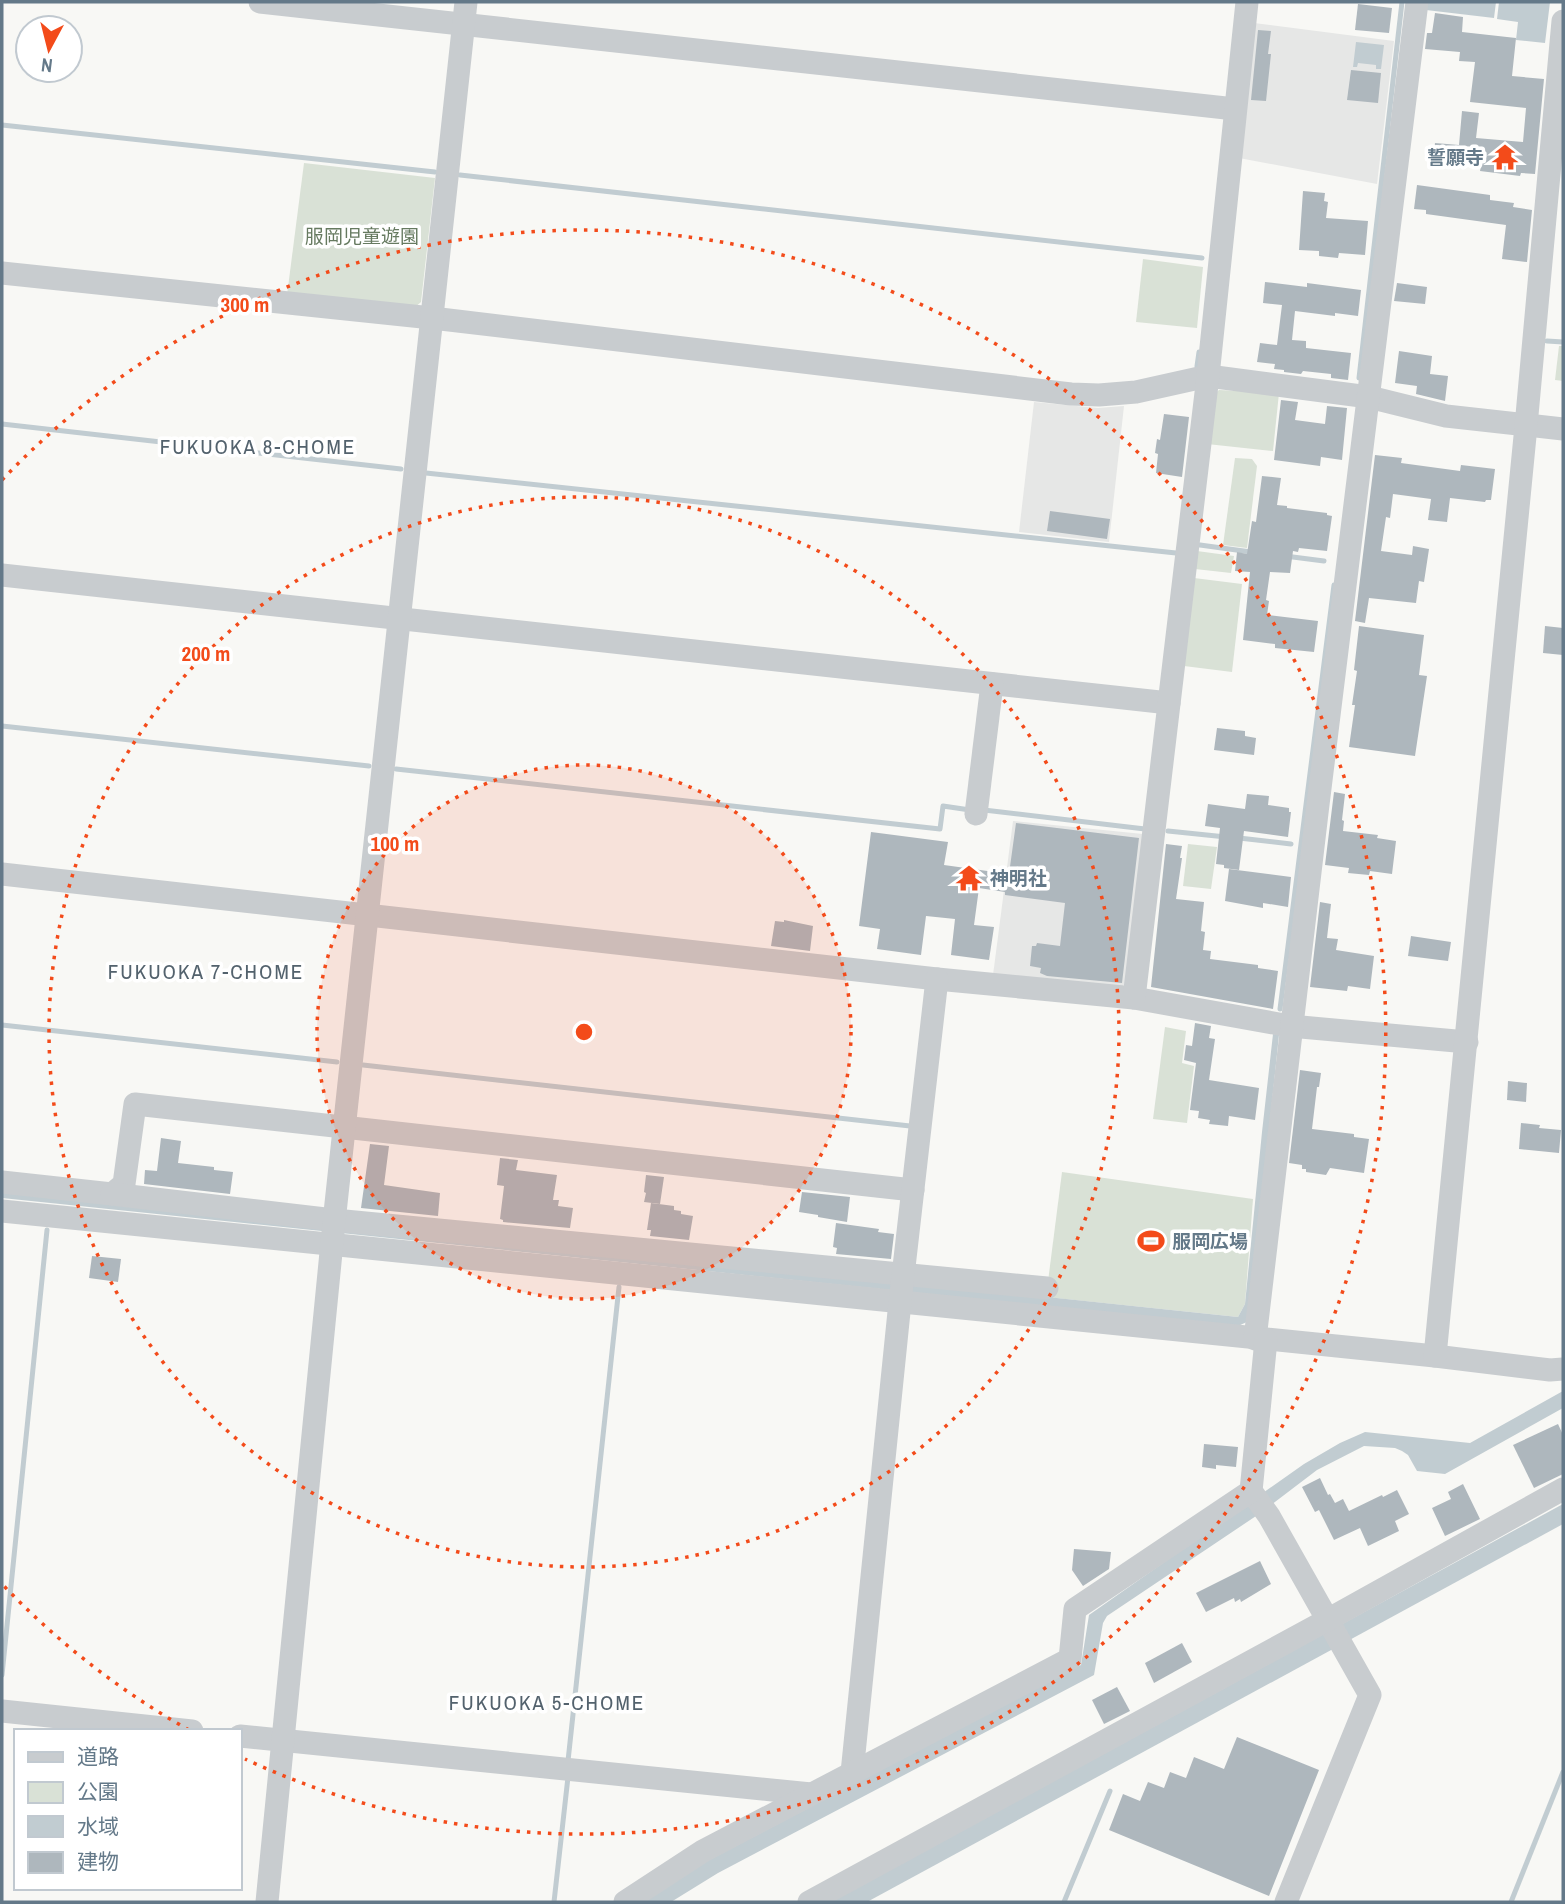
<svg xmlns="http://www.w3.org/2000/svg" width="1565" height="1904" viewBox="0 0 1565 1904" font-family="'Archivo Narrow','Noto Sans JP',sans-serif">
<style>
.built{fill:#e6e7e6}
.green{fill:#d9e1d6}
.water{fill:#c1ccd1}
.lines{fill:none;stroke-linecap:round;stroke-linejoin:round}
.stream{stroke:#c1ccd1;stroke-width:5}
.building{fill:#aeb7bd}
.minor{stroke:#c8cccf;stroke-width:23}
.ring{fill:none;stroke:#f34b1a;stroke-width:3.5;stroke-dasharray:3.5 7}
.labels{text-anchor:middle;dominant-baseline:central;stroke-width:7;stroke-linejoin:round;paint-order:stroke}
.poi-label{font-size:19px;font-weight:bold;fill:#647989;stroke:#fff;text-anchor:start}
.park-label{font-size:19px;fill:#667a60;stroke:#fff}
.neighbourhood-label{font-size:21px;letter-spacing:2px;fill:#53626d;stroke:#fff}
.centre{fill:#f34b1a;stroke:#fff;stroke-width:3.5}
.ring-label{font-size:21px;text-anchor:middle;font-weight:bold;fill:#f34b1a;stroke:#fff;stroke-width:7;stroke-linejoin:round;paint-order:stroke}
</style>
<rect width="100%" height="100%" fill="#f8f8f5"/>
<g class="built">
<path d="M1254,23L1394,41L1377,184L1239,158Z"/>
<path d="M1034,402L1098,408L1124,406L1109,542L1019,532Z"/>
<path d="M1013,821L1143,834L1126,983L1119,989L993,975Z"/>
</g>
<g class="green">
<path d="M304,163L435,178L421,302L415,307L287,295Z"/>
<path d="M1143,259L1203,267L1197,328L1136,322Z"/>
<path d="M1559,346H1563V381L1555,380Z"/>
<path d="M1219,390L1279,393L1273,451L1207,444L1212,396Z"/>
<path d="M1235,458L1252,459L1257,466L1247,548L1223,545Z"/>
<path d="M1197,551L1234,556L1231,573L1195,569Z"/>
<path d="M1194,578L1242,584L1232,672L1184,666Z"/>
<path d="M1188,844L1217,847L1211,889L1183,886Z"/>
<path d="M1165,1027L1186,1031L1182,1063L1194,1066L1187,1123L1153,1119Z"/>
<path d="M1062,1172L1253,1199L1245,1304L1238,1317L1046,1297Z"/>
</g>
<g class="water">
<path d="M1427,2H1496L1494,18L1426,10Z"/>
<path d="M1499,2H1550L1545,43L1516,40L1518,22L1497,19Z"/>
<path d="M1356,42L1384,45L1381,69H1376V65L1358,63L1357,67H1353Z"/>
<path d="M1273,1034L1279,1035L1249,1321L1238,1326L2,1198V1188L1238,1317L1245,1304L1262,1132Z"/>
<path d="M1563,1391V1408L1445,1474L1417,1471L1408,1455L1402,1451L1395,1448L1364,1446L1317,1470L1259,1514L1107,1616L1103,1623L1094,1675L718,1873L671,1902H643L709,1860L1081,1665L1089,1615L1304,1464L1340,1443L1365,1432L1470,1443Z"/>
<path d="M1563,1504V1524L867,1902H831Z"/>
</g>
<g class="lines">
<g class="stream">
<path d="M2,125L435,172"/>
<path d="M460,175L1202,258"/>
<path d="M1547,341L1563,342"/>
<path d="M1197,366L1199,352"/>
<path d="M1359,378L1402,2"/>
<path d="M2,424L401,469"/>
<path d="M426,473L1176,553"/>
<path d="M1200,545L1251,552"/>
<path d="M1285,556L1324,561"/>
<path d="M2,726L369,766"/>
<path d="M396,769L940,829L943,806L970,810"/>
<path d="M984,810L1145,829"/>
<path d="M1168,831L1226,837"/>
<path d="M1239,838L1291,844"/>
<path d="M1280,1009L1334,585"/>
<path d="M2,1025L337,1062"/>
<path d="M363,1065L910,1126"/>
<path d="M2,1675L47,1230"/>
<path d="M568,1761L619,1287"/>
<path d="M554,1902L568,1777"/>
<path d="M1064,1902L1110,1791"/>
<path d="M1511,1902L1563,1772"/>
</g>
</g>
<g class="building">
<path d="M1358,4L1392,8L1389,33L1355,30Z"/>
<path d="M1435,13L1463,17L1462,32L1516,38L1512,76L1544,79L1535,174L1521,173L1520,176L1480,171L1481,166L1471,165L1472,162L1433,158L1435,143L1459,145L1462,111L1479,113L1476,138L1523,142L1526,108L1470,102L1475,62L1459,61L1460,52L1425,49L1427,33H1432Z"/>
<path d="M1258,30L1271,31L1268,54H1271L1266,101L1251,100Z"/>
<path d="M1351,70L1381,73L1378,103L1347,100Z"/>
<path d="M1417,185L1490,195V200L1514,203L1513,207L1532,210L1527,262L1502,259L1506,225L1426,214V210L1414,209Z"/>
<path d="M1303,191L1325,193L1324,201L1328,202L1326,218L1368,221L1365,255L1339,253L1338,258L1319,256V251L1299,250Z"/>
<path d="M1265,282L1307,287V283L1361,290L1358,316L1335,313V316L1295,311L1292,340L1306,341V348L1351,353L1348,380L1331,378V374L1303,371L1301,374L1284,372V370L1274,369L1275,364L1257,362L1260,343L1277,345L1282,305L1263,303Z"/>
<path d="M1397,283L1427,287L1425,304L1394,301Z"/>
<path d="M1399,351L1432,356L1430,374L1448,376L1445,401L1416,394L1417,386L1395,383Z"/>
<path d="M1281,400L1298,402L1295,420L1325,424L1327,406L1347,408L1342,460L1321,457L1320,466L1274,460Z"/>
<path d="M1164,414L1189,417L1182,477L1156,473L1158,454L1155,453L1157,439L1160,440Z"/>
<path d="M1375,455L1402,458L1401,463L1460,471L1461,465L1495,469L1491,500H1486L1485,502L1450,498L1447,522L1428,520L1431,499L1393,494L1390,518L1386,517L1381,551L1412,555L1413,546L1429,549L1424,582L1419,581L1416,603L1369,598L1365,623L1355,621Z"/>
<path d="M1262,476L1281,478L1277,505L1287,506V508L1327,513V515L1332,516L1327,551L1299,548L1298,552L1293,551L1290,573L1270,572L1266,600L1269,601L1267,615L1318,621L1314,652L1275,648V644L1243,640L1250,572L1235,571L1237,552L1247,554L1252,521L1256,522Z"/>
<path d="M1050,511L1110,519L1107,539L1047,531Z"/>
<path d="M1359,626L1424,635L1419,675L1427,676L1415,756L1349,747L1355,705H1352L1357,671L1354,670Z"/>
<path d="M1545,626L1563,628V655L1543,653Z"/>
<path d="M1217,728L1245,731V736L1256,738L1254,755L1214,750Z"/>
<path d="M1334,792L1345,794L1342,820L1344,821L1343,831L1378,835L1377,838L1396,841L1392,874L1370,871L1369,875L1348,873L1349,868L1325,865Z"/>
<path d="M1247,794L1269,796L1268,805L1289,808V812H1291L1288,837L1244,831L1239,870L1224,868V865L1216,864L1220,828L1205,826L1208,804L1245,809Z"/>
<path d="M1016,823L1139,838L1122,983L1047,976L1040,973L1041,968L1030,966L1032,946H1036L1037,943L1060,946L1065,903L1005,895V892L979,888L974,925L994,927L989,960L951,955L955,919L926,916L921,955L877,949L880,929L859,926L871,832L948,842L944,865L1009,874Z"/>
<path d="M1166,844L1182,846L1180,858H1182L1176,899L1204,902L1201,931L1205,932L1203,950L1211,951L1210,959L1258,965V968L1278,971L1273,1009L1151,987Z"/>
<path d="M1229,869L1291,877L1288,907L1263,903V908L1225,901Z"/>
<path d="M1320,902L1331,904L1327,938L1338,939L1336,950L1374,956L1370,989L1348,986L1347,991L1310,987Z"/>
<path d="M784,920L813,926L810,951L771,946L775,921L784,922Z"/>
<path d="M1411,936L1451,942L1448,961L1408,956Z"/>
<path d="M1195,1023L1211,1026L1209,1038L1215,1039L1209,1080L1259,1088L1255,1120L1229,1116L1228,1126L1209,1124L1210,1120L1198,1118L1199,1111L1190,1110L1196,1063L1184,1060L1186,1045L1192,1046Z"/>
<path d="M1300,1070L1321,1073L1319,1087H1317L1312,1129L1354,1134V1137L1369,1139L1364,1173L1330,1168L1326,1175L1306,1172V1169H1302V1165L1289,1163Z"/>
<path d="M1508,1081L1527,1083L1526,1102L1507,1100Z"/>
<path d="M1521,1123L1540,1125L1539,1128L1561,1130L1559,1153L1519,1149Z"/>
<path d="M161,1138L181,1141L178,1163L214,1167V1170L233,1172L230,1194L144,1184L145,1170L157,1171Z"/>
<path d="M370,1144L389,1146L384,1185L440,1193L438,1216L361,1208Z"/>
<path d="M500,1158L518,1160L516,1170L557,1175L553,1200H559L558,1206L573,1208L570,1228L503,1222V1220L500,1219L504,1186L497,1185Z"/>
<path d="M646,1175L664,1177L660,1204L644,1202L646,1193L644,1192Z"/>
<path d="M802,1192L850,1197L847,1222L818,1217V1215L799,1212Z"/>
<path d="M651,1203L674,1206V1210L681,1211V1214L693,1216L689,1240L650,1236L651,1230H647Z"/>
<path d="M836,1223L879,1229L878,1232L894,1234L891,1259L836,1254L837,1248L833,1247Z"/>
<path d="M92,1256L121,1259L118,1282L89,1278Z"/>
<path d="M1558,1424L1563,1435V1474L1534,1488L1513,1445Z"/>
<path d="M1204,1444L1238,1447L1236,1467L1216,1465V1469L1202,1467Z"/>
<path d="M1320,1478L1328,1495L1330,1494L1335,1503L1343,1499L1349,1511L1382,1495L1383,1497L1397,1490L1409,1514L1395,1521L1399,1531L1368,1546L1360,1528L1334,1540L1319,1510L1315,1512L1302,1487Z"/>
<path d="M1463,1484L1480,1519L1445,1536L1432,1508L1451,1499L1448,1492Z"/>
<path d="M1074,1549L1111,1552L1109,1569L1083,1586L1072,1570Z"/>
<path d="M1260,1561L1271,1584L1241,1602L1240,1599L1235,1602L1234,1598L1206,1612L1196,1593Z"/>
<path d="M1182,1643L1192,1662L1154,1683L1145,1663Z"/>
<path d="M1117,1687L1130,1711L1104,1724L1092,1700Z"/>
<path d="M1237,1737L1319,1770L1269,1896L1109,1830L1123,1794L1140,1801L1148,1782L1164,1788L1170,1772L1186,1778L1194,1757L1224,1769Z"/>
</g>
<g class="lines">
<g class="minor">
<path d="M260,2L1235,109"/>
<path d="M2,273L432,318L1071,394L1099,395L1136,392L1208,376L1369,397L1446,416L1563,429"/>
<path d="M2,575L1169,703"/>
<path d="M976,814L992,684"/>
<path d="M2,874L937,979L1134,998L1290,1026L1467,1042"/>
<path d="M1134,998L1208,376L1247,2"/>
<path d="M2,1182L112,1194L124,1184L135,1104L913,1190"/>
<path d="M112,1194L334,1220L1047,1288"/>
<path d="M2,1211L1435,1356L1550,1370L1563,1369"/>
<path d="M1255,1339C1305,893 1363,447 1417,2"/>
<path d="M1435,1356L1526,426L1563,21"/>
<path d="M1251,1491L1269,1516L1370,1695L1286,1902"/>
<path d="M2,1711L192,1731"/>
<path d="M240,1736L811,1794"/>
<path d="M852,1773L900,1302L937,979"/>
<path d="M267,1902L334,1222L466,2"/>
<path d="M625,1902L703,1851L1070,1659L1075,1609L1251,1491L1266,1340"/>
<path d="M809,1902L1329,1619L1563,1489"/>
</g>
</g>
<circle cx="584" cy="1032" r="267" fill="#f34b1a" fill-opacity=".12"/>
<g class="ring">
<circle cx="584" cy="1032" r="267"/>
<circle cx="584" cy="1032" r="535"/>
<path d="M189 1730A802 802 0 0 1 2 1584M2 480A802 802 0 1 1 245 1759"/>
</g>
<defs>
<g id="temple-bare" transform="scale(2.1)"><path d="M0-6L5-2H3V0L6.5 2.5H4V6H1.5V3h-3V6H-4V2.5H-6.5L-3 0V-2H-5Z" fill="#f34b1a" stroke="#fff" stroke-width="2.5" paint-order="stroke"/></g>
<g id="stadium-bare" transform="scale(2.1)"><path d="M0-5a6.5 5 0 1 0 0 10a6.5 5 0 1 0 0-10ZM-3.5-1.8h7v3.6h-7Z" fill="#f34b1a" stroke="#fff" stroke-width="2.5" paint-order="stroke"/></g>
</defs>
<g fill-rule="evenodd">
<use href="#temple-bare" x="1505" y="157"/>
<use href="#temple-bare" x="969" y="878"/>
<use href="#stadium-bare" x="1151" y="1241"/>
</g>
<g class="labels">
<g class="poi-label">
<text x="1484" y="157" text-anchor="end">誓願寺</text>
<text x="990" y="878">神明社</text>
<text x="1172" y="1241">服岡広場</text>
</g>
<g class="park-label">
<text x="362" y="236">服岡児童遊園</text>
</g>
<g class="neighbourhood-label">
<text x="258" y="446">FUKUOKA 8-CHOME</text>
<text x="206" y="971">FUKUOKA 7-CHOME</text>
<text x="547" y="1702">FUKUOKA 5-CHOME</text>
</g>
</g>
<circle cx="584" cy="1032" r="10" class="centre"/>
<g class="ring-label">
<text x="245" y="312">300 m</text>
<text x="206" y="661">200 m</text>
<text x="395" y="851">100 m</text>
</g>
<rect width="1565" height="1904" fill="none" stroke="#647989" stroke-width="7"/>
<rect x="14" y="1729" width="228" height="161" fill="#ffffff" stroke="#c1c9d0" stroke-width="2"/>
<rect x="28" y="1752" width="35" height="10" fill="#c8cccf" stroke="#c1c9d0" stroke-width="2"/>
<text x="77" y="1764" font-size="21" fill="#647989">道路</text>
<rect x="28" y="1782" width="35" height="21" fill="#d9e1d6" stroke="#c1c9d0" stroke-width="2"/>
<text x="77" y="1799" font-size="21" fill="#647989">公園</text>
<rect x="28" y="1816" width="35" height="21" fill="#c1ccd1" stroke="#c1c9d0" stroke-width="2"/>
<text x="77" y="1834" font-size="21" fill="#647989">水域</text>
<rect x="28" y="1852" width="35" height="21" fill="#aeb7bd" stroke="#c1c9d0" stroke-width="2"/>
<text x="77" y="1869" font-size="21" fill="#647989">建物</text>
<g transform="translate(49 49) rotate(187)"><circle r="33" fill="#ffffff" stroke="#c1c9d0" stroke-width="2"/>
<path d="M0-5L12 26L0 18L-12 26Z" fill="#f34b1a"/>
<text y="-10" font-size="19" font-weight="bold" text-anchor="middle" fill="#647989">N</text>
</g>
</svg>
